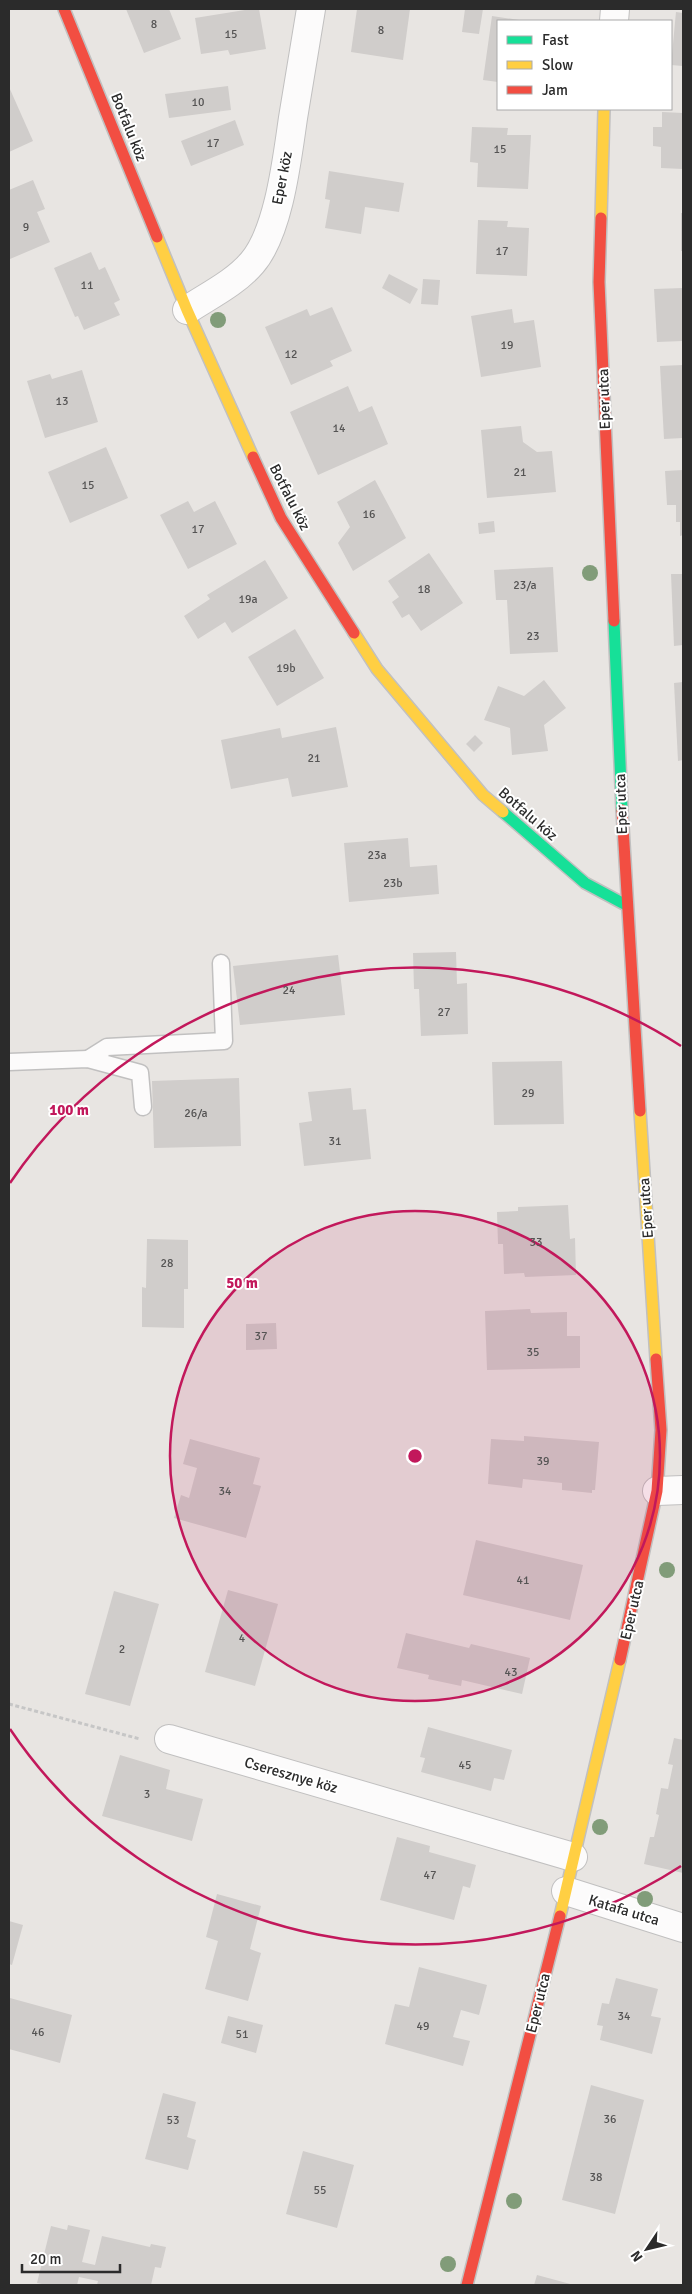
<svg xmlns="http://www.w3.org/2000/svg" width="692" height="2294" viewBox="0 0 692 2294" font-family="Signika,sans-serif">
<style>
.building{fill:#d0cdcb}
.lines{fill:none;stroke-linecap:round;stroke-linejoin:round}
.lane-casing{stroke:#c1c0c0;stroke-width:19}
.street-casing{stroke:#c1c0c0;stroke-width:30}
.fast-casing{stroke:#c1c0c0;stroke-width:14}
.slow-casing{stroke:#c1c0c0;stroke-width:14}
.jam-casing{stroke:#c1c0c0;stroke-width:14}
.path{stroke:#c6c6c6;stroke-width:3;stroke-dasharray:4 2.5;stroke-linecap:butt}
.lane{stroke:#fcfbfb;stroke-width:16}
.street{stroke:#fcfbfb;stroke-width:28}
.fast{stroke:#16e098;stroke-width:11}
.slow{stroke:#ffcf43;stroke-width:11}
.jam{stroke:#f24e42;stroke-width:11}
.tree{fill:#819c79}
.ring{fill:none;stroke:#c2185b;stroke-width:2.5}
.labels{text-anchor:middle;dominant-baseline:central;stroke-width:4;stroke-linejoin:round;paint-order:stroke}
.number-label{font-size:12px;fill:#555454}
.street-label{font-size:15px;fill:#2b2b2b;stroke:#fff}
.centre{fill:#c2185b;stroke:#fff;stroke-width:2.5}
.ring-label{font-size:15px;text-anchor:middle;font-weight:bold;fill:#c2185b;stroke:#fff;stroke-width:4;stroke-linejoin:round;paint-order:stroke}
</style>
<rect width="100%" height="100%" fill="#e8e5e2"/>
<g class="building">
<path d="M126,9H169L181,39L144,53Z"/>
<path d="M251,9H259L266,49L230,55L228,50L201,54L195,18Z"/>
<path d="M357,9H410L403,60L351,52Z"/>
<path d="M465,9H483L479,34L462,32Z"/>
<path d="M676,12L683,13V66L671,65Z"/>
<path d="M492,16L519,20L498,21V82L483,80Z"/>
<path d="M228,86L231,110L169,118L165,94Z"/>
<path d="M9,87L33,141L9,152Z"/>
<path d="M662,112L683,113V169L661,168V147L653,146V127H662Z"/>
<path d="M235,120L244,145L191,166L181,141Z"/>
<path d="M472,127L508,128L507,135H531L528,189L477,187L478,163L470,162Z"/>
<path d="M329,171L404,183L399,212L365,207L361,234L325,228L330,200L325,199Z"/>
<path d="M33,180L45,209L37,212L50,242L10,259L9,255V190Z"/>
<rect x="681" y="213" width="2" height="38"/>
<path d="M478,220L508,221L507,227L529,228L527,276L476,274Z"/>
<path d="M91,252L99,270L105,267L120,300L114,303L120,315L84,330L78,316L75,317L54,268Z"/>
<path d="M389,274L418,289L410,304L382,288Z"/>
<path d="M423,279L440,280L438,305L421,304Z"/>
<path d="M683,288V341L657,342L654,289Z"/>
<path d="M332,307L352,351L330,361L333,366L291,385L265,327L307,309L310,316Z"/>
<path d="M512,309L514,323L534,320L541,367L481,377L471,316Z"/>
<path d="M683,365V438L664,439L660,366Z"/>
<path d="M82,370L98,422L45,438L27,381L50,374L52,379Z"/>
<path d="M348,386L359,412L372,406L388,444L318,475L290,412Z"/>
<path d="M521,426L523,442L537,452L552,451L556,492L487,498L481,430Z"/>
<path d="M106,447L128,498L70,523L48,472Z"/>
<path d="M683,470V535L680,536V522H676V505H667L665,471Z"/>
<path d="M375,480L406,538L353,571L338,543L350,527L337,502Z"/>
<path d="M188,501L194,512L215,501L237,544L188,569L160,515Z"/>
<path d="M494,521L495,532L479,534L478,523Z"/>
<path d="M429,553L463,603L421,631L409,614L402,618L392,602L399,597L388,581Z"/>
<path d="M265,560L288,598L232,633L225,622L198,639L184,616L210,599L207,595Z"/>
<path d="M553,567L558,652L510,654L507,600H496L494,570Z"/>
<path d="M671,574H683V645L674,646Z"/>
<path d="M295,629L324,678L277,706L248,657Z"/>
<path d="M544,680L566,708L544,725L548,751L512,755L510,728L484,720L498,686L524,696Z"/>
<path d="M683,682V760L678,761L674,683Z"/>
<path d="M336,727L348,787L292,797L288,778L231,789L221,740L280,728L282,738Z"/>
<path d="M475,735L483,743L474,752L466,744Z"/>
<path d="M408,838L410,867L437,865L439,894L349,902L344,843Z"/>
<path d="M456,952L457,984L467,983L468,1034L421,1036L419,989H414L413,953Z"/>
<path d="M338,955L345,1015L240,1025L233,966Z"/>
<path d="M562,1061L564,1124L494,1125L492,1062Z"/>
<path d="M239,1078L241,1146L154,1148L152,1081Z"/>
<path d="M351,1088L353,1110L366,1109L371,1159L304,1166L299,1123L312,1121L308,1092Z"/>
<path d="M568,1205L570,1239L575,1238L576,1275L525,1277L524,1273L504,1274L503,1244H498L497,1212L518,1211V1207Z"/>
<path d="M147,1239L188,1240V1289H184V1328L142,1327V1287L146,1288Z"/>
<path d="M530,1309L531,1313L567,1312V1336H580V1368L487,1370L485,1311Z"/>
<path d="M276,1323L277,1349L246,1350V1324Z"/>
<path d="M524,1436L599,1442L595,1490H592V1493L562,1490V1483L523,1479L522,1488L488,1484L491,1439L524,1441Z"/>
<path d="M190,1439L260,1458L253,1484L261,1486L246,1538L174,1518L181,1495L189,1498L197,1468L183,1464Z"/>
<path d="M476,1540L583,1565L570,1620L463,1595Z"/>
<path d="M228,1590L278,1604L255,1686L205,1672Z"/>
<path d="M114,1591L159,1604L130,1706L85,1694Z"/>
<path d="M406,1633L469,1648L471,1644L530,1658L522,1694L462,1680L461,1686L428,1679L429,1675L397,1668Z"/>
<path d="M428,1727L512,1750L504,1780L494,1778L491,1791L421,1772L425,1758L420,1757Z"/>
<path d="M674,1738L683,1740V1873L644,1864L650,1837H654L659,1815L656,1814L661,1788L668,1789L673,1765L668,1764Z"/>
<path d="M120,1755L170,1770L166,1789L203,1799L192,1841L102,1816Z"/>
<path d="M397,1837L430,1846L429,1852L476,1865L470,1888L463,1886L454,1920L380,1900Z"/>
<path d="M217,1894L261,1906L250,1949L261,1953L248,2001L205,1989L218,1941L206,1937Z"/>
<path d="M9,1921L23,1925L12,1965L9,1964Z"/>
<path d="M419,1967L487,1985L479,2015L461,2010L453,2037L470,2041L463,2066L385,2044L395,2004L409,2007Z"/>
<path d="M616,1978L658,1989L651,2016L661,2018L652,2054L600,2040L603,2026L597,2025L602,2003L609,2004Z"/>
<path d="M10,1998L72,2015L60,2063L9,2049Z"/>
<path d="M228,2016L263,2025L256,2053L221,2043Z"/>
<path d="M591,2085L644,2100L615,2214L562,2200Z"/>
<path d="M163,2093L196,2102L187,2137L196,2140L188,2170L145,2159Z"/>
<path d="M303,2151L354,2165L337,2228L286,2214Z"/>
<path d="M68,2225L90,2230L82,2262L95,2265L102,2236L150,2247L151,2244L166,2247L161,2268L155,2267L151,2285H97L98,2281L79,2277L77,2285H47L37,2283L51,2226L67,2230Z"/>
<path d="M537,2275L574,2285H534Z"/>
</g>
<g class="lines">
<g class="lane-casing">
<g id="lane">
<path d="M88,1059L107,1047L224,1041L221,963"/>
<path d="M9,1062L88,1059L140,1073L143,1107"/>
</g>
</g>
<g class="street-casing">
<g id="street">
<path d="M614,21L615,9"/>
<path d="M187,310C208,296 235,283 252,263C279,232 287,159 293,118C299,82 305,45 311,9"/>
<path d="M657,1491L683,1490"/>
<path d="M169,1739L573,1857"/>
<path d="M566,1891L683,1928"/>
</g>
</g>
<g class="fast-casing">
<g id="fast">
<path d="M614,621L622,810"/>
<path d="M503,812L585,883L626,905"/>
</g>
</g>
<g class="slow-casing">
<g id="slow">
<path d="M601,218L604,109"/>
<path d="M157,237L187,310L253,457"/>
<path d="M354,633L377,669L483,795L503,812"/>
<path d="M640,1111L656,1359"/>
<path d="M560,1916L620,1660"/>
</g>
</g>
<g class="jam-casing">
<g id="jam">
<path d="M64,9L157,237"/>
<path d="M601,218L599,282L614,621"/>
<path d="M253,457L281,518L354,633"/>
<path d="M622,810L640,1111"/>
<path d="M620,1660L657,1491L661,1430L656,1359"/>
<path d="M467,2285L560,1916"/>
</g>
</g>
<path class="path" d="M9,1704L140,1739"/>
<use href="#lane" class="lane"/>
<use href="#street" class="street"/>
<use href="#fast" class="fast"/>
<use href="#slow" class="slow"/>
<use href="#jam" class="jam"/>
</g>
<g class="tree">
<circle cx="218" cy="320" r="8"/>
<circle cx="590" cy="573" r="8"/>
<circle cx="667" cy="1570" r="8"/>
<circle cx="600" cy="1827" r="8"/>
<circle cx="645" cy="1899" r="8"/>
<circle cx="514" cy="2201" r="8"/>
<circle cx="448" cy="2264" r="8"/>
</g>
<circle cx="415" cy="1456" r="245" fill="#c2185b" fill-opacity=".12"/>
<g class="ring">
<circle cx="415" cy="1456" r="245"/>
<path d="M681 1866A489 489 0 0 1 10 1729M10 1183A489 489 0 0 1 681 1046"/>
</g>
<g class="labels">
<g class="number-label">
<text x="154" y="24">8</text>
<text x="381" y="30">8</text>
<text x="231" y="34">15</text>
<text x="198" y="102">10</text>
<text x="213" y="143">17</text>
<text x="500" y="149">15</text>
<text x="26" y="227">9</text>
<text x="502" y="251">17</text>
<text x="87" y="285">11</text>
<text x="507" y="345">19</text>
<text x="291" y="354">12</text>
<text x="62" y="401">13</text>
<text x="339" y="428">14</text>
<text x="520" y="472">21</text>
<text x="88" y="485">15</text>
<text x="369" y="514">16</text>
<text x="198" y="529">17</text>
<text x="525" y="585">23/a</text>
<text x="424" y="589">18</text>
<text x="248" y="599">19a</text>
<text x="533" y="636">23</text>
<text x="286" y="668">19b</text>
<text x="314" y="758">21</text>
<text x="377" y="855">23a</text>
<text x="393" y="883">23b</text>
<text x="289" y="990">24</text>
<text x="444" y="1012">27</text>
<text x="528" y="1093">29</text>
<text x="196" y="1113">26/a</text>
<text x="335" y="1141">31</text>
<text x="536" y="1242">33</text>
<text x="167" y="1263">28</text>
<text x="261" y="1336">37</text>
<text x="533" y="1352">35</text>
<text x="543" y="1461">39</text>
<text x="225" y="1491">34</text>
<text x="523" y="1580">41</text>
<text x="242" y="1638">4</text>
<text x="122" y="1649">2</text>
<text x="511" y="1672">43</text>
<text x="465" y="1765">45</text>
<text x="147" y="1794">3</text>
<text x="430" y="1875">47</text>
<text x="624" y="2016">34</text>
<text x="423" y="2026">49</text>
<text x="38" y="2032">46</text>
<text x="242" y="2034">51</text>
<text x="610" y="2119">36</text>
<text x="173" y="2120">53</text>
<text x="596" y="2177">38</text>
<text x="320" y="2190">55</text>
</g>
<g class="street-label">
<text transform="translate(129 127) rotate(68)">Botfalu köz</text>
<text transform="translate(282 178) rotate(-79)">Eper köz</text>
<text transform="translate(604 399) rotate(-92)">Eper utca</text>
<text transform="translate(290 497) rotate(63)">Botfalu köz</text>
<text transform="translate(621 804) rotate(-92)">Eper utca</text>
<text transform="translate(528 814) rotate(41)">Botfalu köz</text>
<text transform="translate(646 1208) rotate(-94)">Eper utca</text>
<text transform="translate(632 1610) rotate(-77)">Eper utca</text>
<text transform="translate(291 1775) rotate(16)">Cseresznye köz</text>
<text transform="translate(624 1910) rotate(17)">Katafa utca</text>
<text transform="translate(538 2003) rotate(-76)">Eper utca</text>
</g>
</g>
<circle cx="415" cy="1456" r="8" class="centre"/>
<g class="ring-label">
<text x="69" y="1115">100 m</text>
<text x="242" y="1288">50 m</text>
</g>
<rect width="692" height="2294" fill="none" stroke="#2b2b2b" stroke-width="20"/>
<rect x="497" y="20" width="175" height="90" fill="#ffffff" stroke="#aaaaaa"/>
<rect x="507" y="36" width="25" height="8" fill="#16e098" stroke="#aaaaaa"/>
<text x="542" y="45" font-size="15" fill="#2b2b2b">Fast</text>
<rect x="507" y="61" width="25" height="8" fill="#ffcf43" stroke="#aaaaaa"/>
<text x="542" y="70" font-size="15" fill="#2b2b2b">Slow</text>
<rect x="507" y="86" width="25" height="8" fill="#f24e42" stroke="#aaaaaa"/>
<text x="542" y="95" font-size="15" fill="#2b2b2b">Jam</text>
<g transform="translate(647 2249) rotate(235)" stroke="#ffffff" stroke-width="4" paint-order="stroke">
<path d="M0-4L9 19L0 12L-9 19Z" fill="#2b2b2b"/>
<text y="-8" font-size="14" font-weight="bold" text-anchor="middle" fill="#2b2b2b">N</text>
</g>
<path d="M22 2264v8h98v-8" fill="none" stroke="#2b2b2b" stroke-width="2.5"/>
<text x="30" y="2264" font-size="15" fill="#2b2b2b" stroke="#ffffff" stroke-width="4" paint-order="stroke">20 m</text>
</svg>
